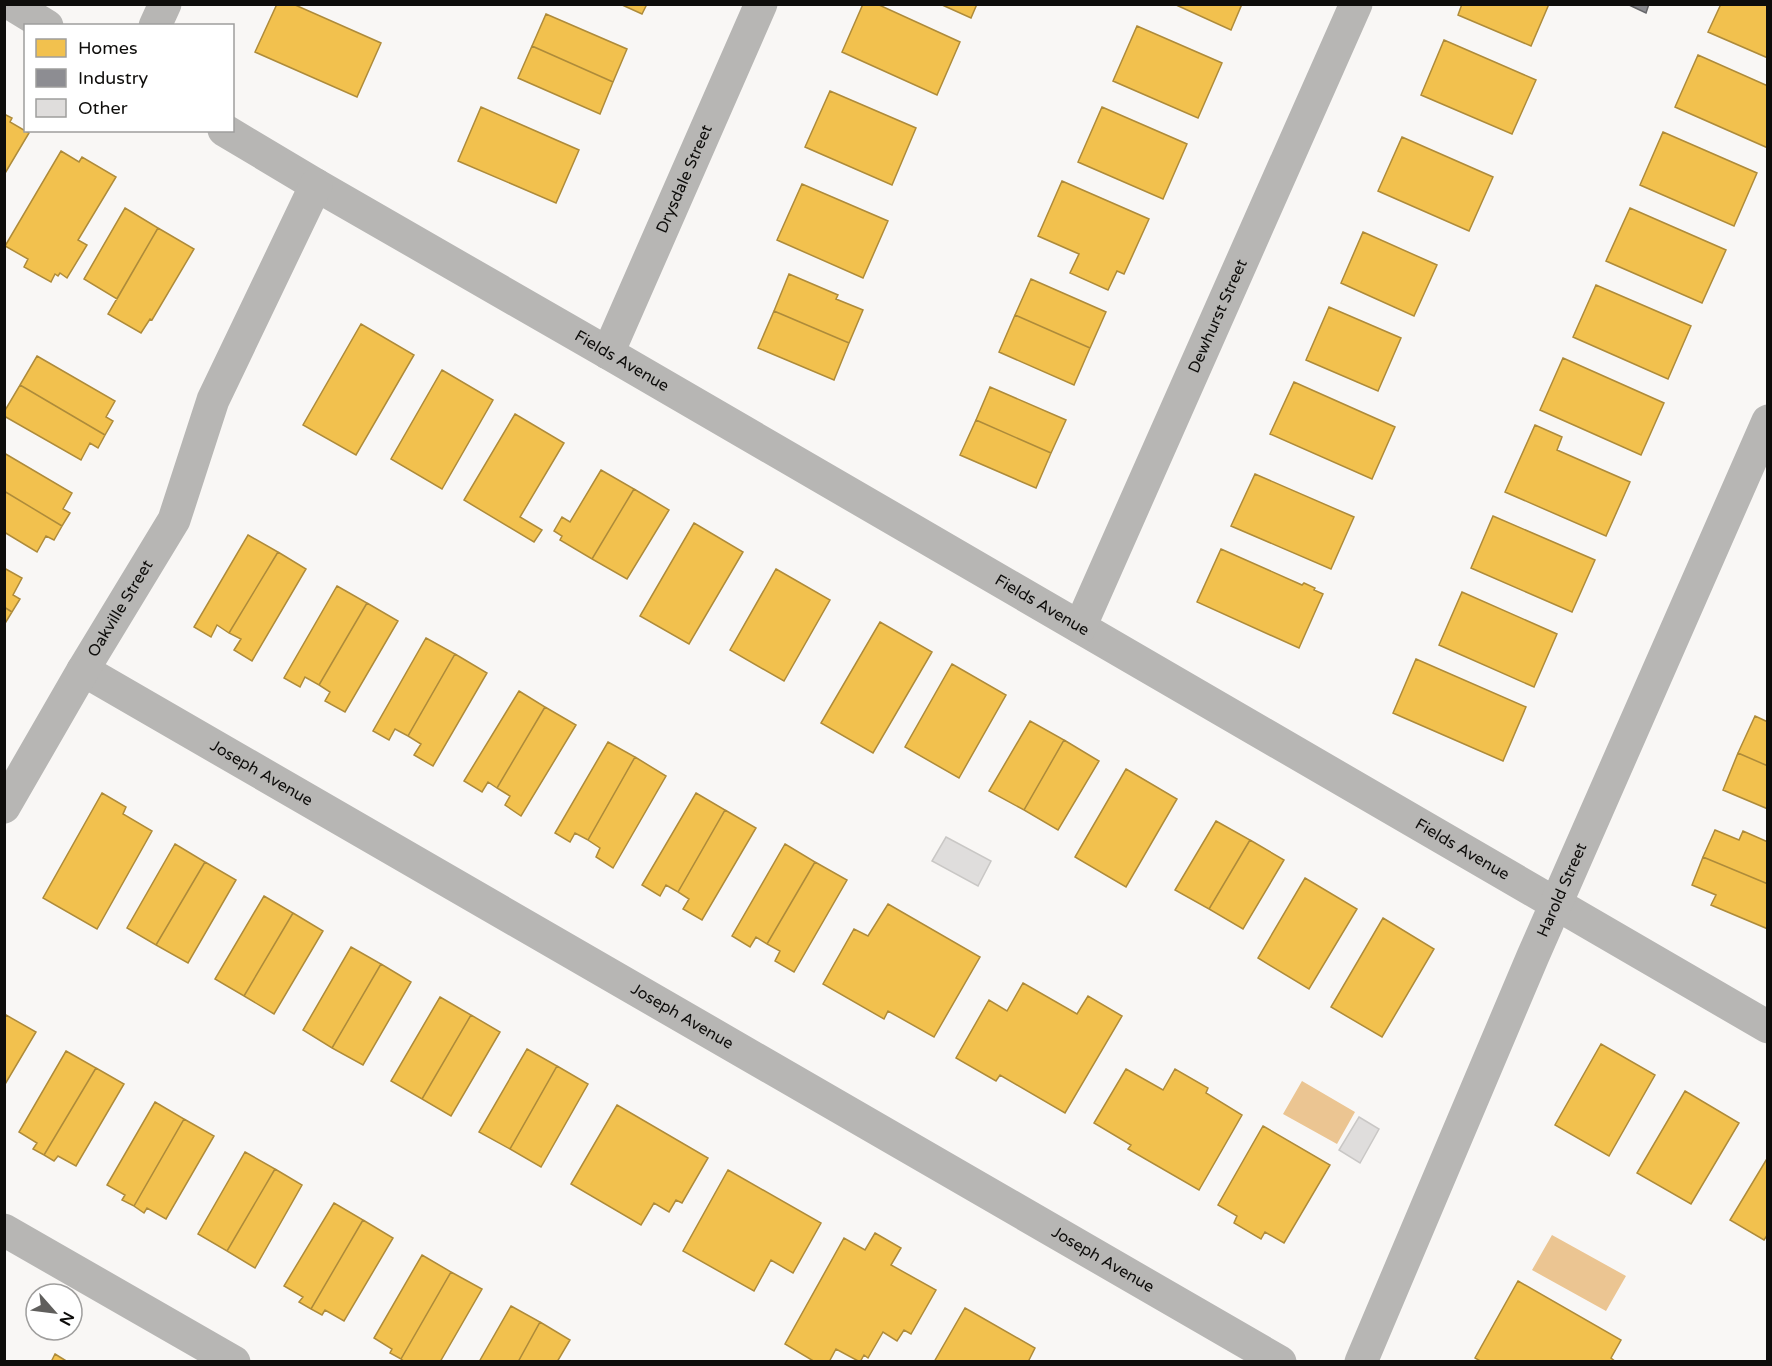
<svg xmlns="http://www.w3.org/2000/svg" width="1772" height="1366" font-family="'Varela Round',sans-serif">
<rect width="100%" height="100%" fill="#f9f7f5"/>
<path fill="#ebc592" d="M1302 1081 1355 1112 1337 1144 1283 1114Z
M1552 1235 1626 1276 1606 1311 1532 1270Z"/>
<path fill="#f2c14e" stroke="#ae8b3a" stroke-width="1.5" d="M277 4H293L381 43 357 97 255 52Z
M620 4H647L642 14Z
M863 4H877L960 42 937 95 842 52Z
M940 4H977L971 18Z
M1174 4H1242L1231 30Z
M1462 4H1549L1531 46 1458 15Z
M1721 4H1768V58L1708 32Z
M546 14 627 49 613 82 532 46Z
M1137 26 1222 63 1198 118 1113 81Z
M1444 40 1536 80 1512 134 1421 95Z
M532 46 613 82 600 114 518 78Z
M1698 55 1768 86V148L1675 107Z
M830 91 916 128 892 185 805 147Z
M481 107 579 150 556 203 458 161Z
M1102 107 1187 144 1163 199 1078 162Z
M4 114 12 118 10 122 29 133 4 175Z
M1663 132 1757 173 1734 226 1640 185Z
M1402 137 1493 177 1469 231 1378 191Z
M61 151 79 162 82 157 116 177 78 240 87 245 67 278 60 273 58 276 55 274 51 282 24 267 28 259 5 246Z
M1062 181 1149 219 1124 274 1117 271 1108 290 1070 273 1079 254 1038 236Z
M802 184 888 221 863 278 777 240Z
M125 208 158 228 117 299 84 279Z
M1630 208 1726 250 1702 303 1606 261Z
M158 228 194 249 152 320 150 319 141 333 108 314Z
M1363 232 1437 265 1414 316 1341 283Z
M789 274 838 295 836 299 863 310 849 343 774 311Z
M1031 279 1106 312 1090 348 1015 315Z
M1596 285 1691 326 1668 379 1573 337Z
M1329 307 1401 338 1378 391 1306 360Z
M774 311 849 343 834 380 758 348Z
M1015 315 1090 348 1074 385 999 352Z
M361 324 414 355 356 455 303 425Z
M37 356 115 401 106 417 113 421 105 435 20 385Z
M1563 358 1664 403 1641 455 1540 410Z
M442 370 493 400 442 489 391 459Z
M1294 382 1395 427 1372 479 1270 434Z
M20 385 105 435 98 448 90 443 81 460 4 416V412Z
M990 387 1066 420 1051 453 976 420Z
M515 414 564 443 520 517 542 530 534 542 464 500Z
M976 420 1051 453 1036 488 960 455Z
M1535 425 1562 437 1557 450 1630 482 1606 536 1505 492Z
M4 453 72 493 63 509 70 513 62 526 4 491Z
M601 470 634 489 592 559 560 540 562 536 554 531 562 517 570 522Z
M1255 474 1354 517 1331 569 1231 526Z
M634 489 669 510 627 579 592 559Z
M4 491 62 526 54 540 46 536 37 552 4 532Z
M1493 516 1595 560 1572 612 1471 568Z
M694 523 743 552 689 644 640 616Z
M248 535 278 552 229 633 217 625 211 637 194 627Z
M1221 549 1302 585 1304 583 1315 588 1314 590 1323 594 1299 648 1197 602Z
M278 552 306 569 252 661 234 650 241 639 229 633Z
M4 568 22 578 13 595 20 599 12 612 4 607Z
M776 569 830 600 784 681 730 650Z
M337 586 367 603 319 685 305 677 300 687 284 678Z
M1462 592 1557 634 1534 687 1439 645Z
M367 603 398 621 345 712 325 701 330 692 319 685Z
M4 607 12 612 4 625Z
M880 622 932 652 873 753 821 723Z
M426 638 455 654 408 736 395 729 389 740 373 731Z
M455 654 487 673 433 766 414 755 421 744 408 736Z
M1416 659 1526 707 1503 761 1393 713Z
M952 664 1006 695 959 778 905 747Z
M519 691 545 707 497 788 488 782 482 792 464 781Z
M545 707 576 725 521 816 505 805 510 796 497 788Z
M1755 716 1768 722V766L1738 753Z
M1030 721 1064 740 1024 810 989 791Z
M1064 740 1099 761 1058 830 1024 810Z
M608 742 635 757 588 840 575 833 570 842 555 833Z
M1738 753 1768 766V809L1723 790Z
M635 757 666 776 613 868 596 857 600 848 588 840Z
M1126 769 1177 799 1126 887 1075 857Z
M102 793 126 807 123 814 152 831 97 929 43 898Z
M696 793 725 810 678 892 666 885 660 896 642 885Z
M725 810 756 828 702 920 683 909 689 899 678 892Z
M1216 821 1250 840 1209 909 1175 890Z
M1715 830 1739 840 1743 831 1768 842V884L1703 857Z
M1250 840 1284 860 1243 929 1209 909Z
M175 844 205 862 156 945 127 928Z
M785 844 815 862 767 944 756 937 750 947 732 936Z
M1703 857 1768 884V929L1711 905 1716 895 1692 885Z
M205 862 236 880 188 963 156 945Z
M815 862 847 880 794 972 775 961 780 951 767 944Z
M1305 878 1357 909 1309 989 1258 958Z
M264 896 293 913 244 996 215 979Z
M888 904 980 957 934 1037 888 1011 884 1019 823 984 854 929 868 936Z
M293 913 323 931 274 1014 244 996Z
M1383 918 1434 949 1382 1037 1331 1007Z
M351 947 381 964 332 1048 303 1030Z
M381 964 411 982 363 1065 332 1048Z
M1023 983 1077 1014 1088 996 1122 1016 1065 1113 1000 1075 996 1081 956 1058 989 1000 1007 1011Z
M440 997 471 1015 422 1099 391 1081Z
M6 1015 36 1032 4 1086V1018Z
M471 1015 500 1032 451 1116 422 1099Z
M1601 1044 1655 1075 1609 1156 1555 1125Z
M527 1049 557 1066 510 1149 479 1132Z
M66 1051 96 1068 44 1155 33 1149 37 1143 19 1132Z
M557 1066 588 1084 541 1167 510 1149Z
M96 1068 124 1084 76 1166 58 1156 54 1161 44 1155Z
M1126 1069 1163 1090 1175 1069 1208 1088 1206 1093 1242 1115 1199 1190 1128 1149 1131 1145 1094 1123Z
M1685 1091 1739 1123 1691 1204 1637 1173Z
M155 1102 184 1119 134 1206 122 1200 125 1195 107 1185Z
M617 1105 708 1158 682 1203 676 1200 669 1212 654 1203 641 1225 571 1184Z
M184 1119 214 1136 166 1219 147 1208 144 1213 134 1206Z
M1263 1126 1330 1165 1284 1243 1265 1232 1261 1239 1234 1223 1237 1216 1218 1205Z
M245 1152 275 1169 227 1251 198 1234Z
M1768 1157V1234L1764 1240 1730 1220Z
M275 1169 302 1185 255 1268 227 1251Z
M728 1170 821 1223 793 1273 771 1260 754 1291 683 1251Z
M334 1203 363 1220 311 1309 299 1302 303 1297 284 1286Z
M363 1220 393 1238 344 1321 325 1310 322 1315 311 1309Z
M875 1233 901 1248 891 1265 936 1290 911 1334 904 1330 897 1341 883 1332 868 1358 864 1355 860 1362 836 1349 829 1362H815L785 1344 844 1238 865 1250Z
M422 1255 451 1272 401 1359 390 1353 392 1349 374 1338Z
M451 1272 482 1289 440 1362H405L401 1359Z
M1518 1281 1621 1340 1611 1358 1616 1362H1482L1475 1358Z
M511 1306 540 1322 518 1362H479Z
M965 1308 1035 1348 1028 1362H934Z
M540 1322 570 1340 557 1362H518Z
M55 1354 68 1362H51Z"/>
<path fill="#8d8d92" stroke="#67676a" stroke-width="1.5" d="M1627 4H1649L1646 13Z"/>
<path fill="#dfdddc" stroke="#c9c7c5" stroke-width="1.5" d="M946 837 991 861 978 886 932 861Z
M1359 1117 1379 1129 1360 1163 1339 1150Z"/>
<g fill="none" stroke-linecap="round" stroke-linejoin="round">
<g stroke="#b7b6b4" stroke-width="33">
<path d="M11 4 47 26"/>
<path d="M155 26 165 4"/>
<path id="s1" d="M224 130 316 185 608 353 1768 1027"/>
<path id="s2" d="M608 353 761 4"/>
<path id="s3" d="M1080 627 1356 4"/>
<path id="s4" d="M83 670 1280 1362"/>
<path id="s5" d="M4 807 83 670 174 520 213 400 316 185"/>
<path d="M4 1230 234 1362"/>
<path id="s6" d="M1361 1362 1533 956 1768 421"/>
</g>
</g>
<g text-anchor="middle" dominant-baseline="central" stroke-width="6" stroke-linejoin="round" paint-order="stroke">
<g font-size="16" fill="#0e0d0b" stroke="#fff">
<text stroke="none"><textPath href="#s2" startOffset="190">Drysdale Street</textPath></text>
<text stroke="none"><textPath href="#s3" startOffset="340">Dewhurst Street</textPath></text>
<text stroke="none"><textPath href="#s1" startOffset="460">Fields Avenue</textPath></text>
<text stroke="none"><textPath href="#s1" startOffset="946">Fields Avenue</textPath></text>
<text stroke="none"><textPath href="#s5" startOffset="230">Oakville Street</textPath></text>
<text stroke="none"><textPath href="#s4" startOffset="206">Joseph Avenue</textPath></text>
<text stroke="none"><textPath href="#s1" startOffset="1432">Fields Avenue</textPath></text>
<text stroke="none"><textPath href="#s6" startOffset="513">Harold Street</textPath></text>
<text stroke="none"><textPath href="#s4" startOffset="692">Joseph Avenue</textPath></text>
<text stroke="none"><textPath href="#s4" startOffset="1178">Joseph Avenue</textPath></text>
</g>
</g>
<rect width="1772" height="1366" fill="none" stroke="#0e0d0b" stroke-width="12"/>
<rect x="24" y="24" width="210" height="108" fill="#ffffff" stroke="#9f9e9d" stroke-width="1.5"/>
<rect x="36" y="39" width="30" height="18" fill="#f2c14e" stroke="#9f9e9d" stroke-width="1.5"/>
<text x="78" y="54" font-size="18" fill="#0e0d0b">Homes</text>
<rect x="36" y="69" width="30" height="18" fill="#8d8d92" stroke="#9f9e9d" stroke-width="1.5"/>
<text x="78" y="84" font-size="18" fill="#0e0d0b">Industry</text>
<rect x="36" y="99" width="30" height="18" fill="#dfdddc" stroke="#9f9e9d" stroke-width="1.5"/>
<text x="78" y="114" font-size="18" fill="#0e0d0b">Other</text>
<g transform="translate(54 1312) rotate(118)"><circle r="28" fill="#ffffff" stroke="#9f9e9d" stroke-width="1.5"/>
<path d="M0-4.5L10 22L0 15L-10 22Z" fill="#605f5d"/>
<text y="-9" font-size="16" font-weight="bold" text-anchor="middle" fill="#0e0d0b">N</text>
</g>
</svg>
